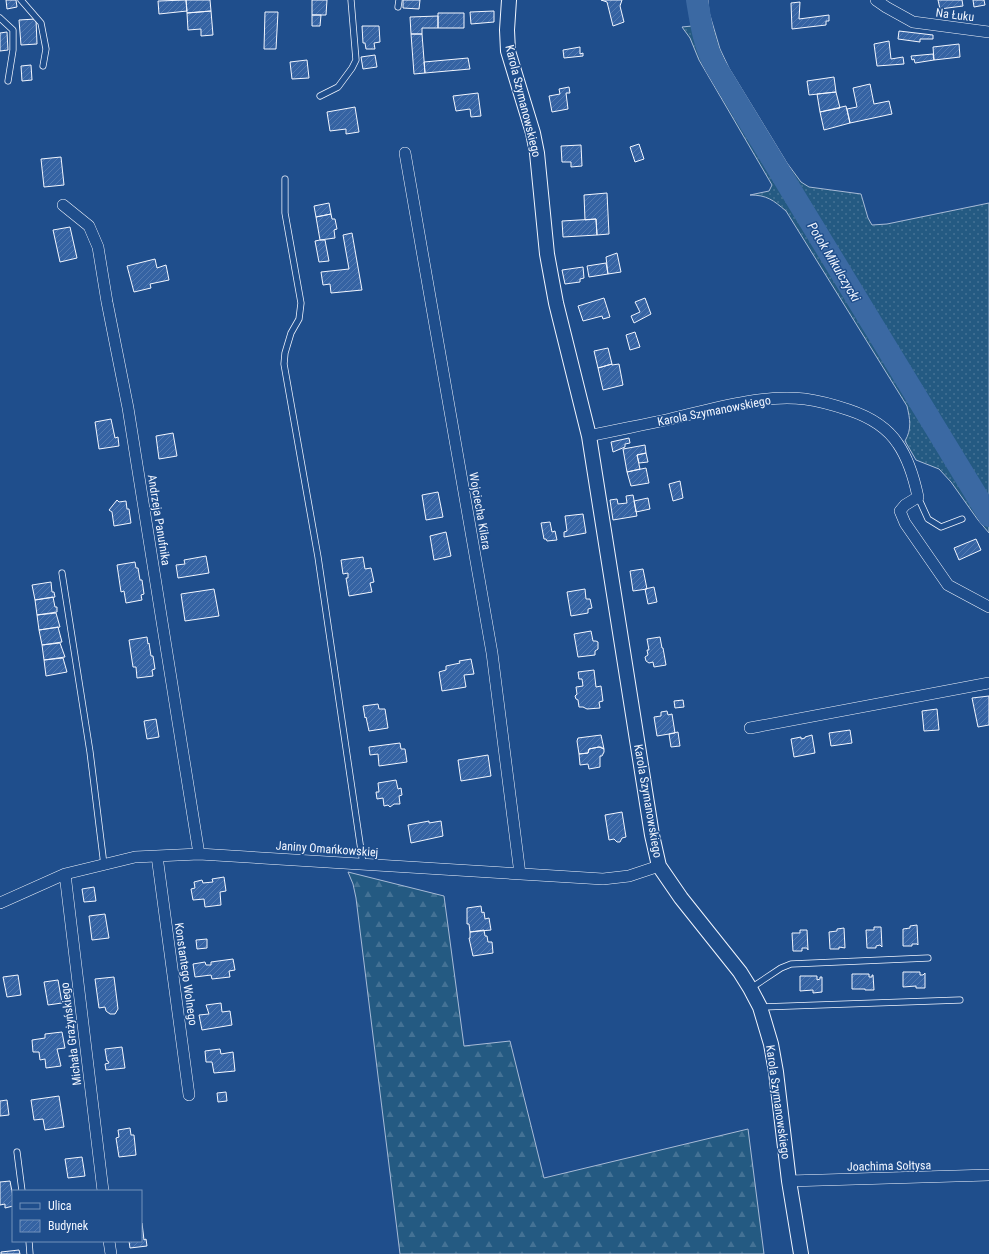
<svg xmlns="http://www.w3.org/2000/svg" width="989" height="1254" font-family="'Roboto Condensed',sans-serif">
<defs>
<pattern id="grass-dots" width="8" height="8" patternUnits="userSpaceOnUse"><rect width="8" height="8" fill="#245a82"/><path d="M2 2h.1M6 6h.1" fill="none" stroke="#447295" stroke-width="1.8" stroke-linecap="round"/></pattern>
<pattern id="forest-firs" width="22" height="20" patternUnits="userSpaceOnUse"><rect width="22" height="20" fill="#245a82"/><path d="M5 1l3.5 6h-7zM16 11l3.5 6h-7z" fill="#447295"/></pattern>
<pattern id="building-hatch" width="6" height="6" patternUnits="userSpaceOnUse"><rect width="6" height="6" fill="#3563a3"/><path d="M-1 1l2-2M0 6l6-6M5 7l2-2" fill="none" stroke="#537ab1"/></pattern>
</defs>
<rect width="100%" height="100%" fill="#1f4e8c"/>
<path fill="url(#grass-dots)" stroke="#a8bbd7" d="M688 0H708L709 12 720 49 729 68 787 163 801 182 809 187 861 194 868 218 872 225 887 224 989 203V533L978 520 951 482 939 469 916 460 905 441C912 429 910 419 907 406L786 211C773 200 767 195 750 195L769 191 772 185 699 60 690 38 682 27 692 26Z"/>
<path fill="url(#forest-firs)" stroke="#a8bbd7" d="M348 872 444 896 464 1046 510 1041 544 1178 748 1129 764 1254H400L356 898 353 884Z"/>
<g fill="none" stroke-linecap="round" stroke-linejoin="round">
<path stroke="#3b69a3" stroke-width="22" d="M697 0C701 24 704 46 716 67L989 516"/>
</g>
<path fill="url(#building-hatch)" stroke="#f2f6ff" d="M6 0H16L17 7 7 9Z
M186 0 187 11 159 14 158 1Z
M186 0H210L211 11 187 13Z
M312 0H327L326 15H312Z
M403 0H420L419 9 403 8Z
M601 0H622L620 6 624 22 613 26 607 2Z
M938 0H962L963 6 940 9Z
M973 0H984L985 5 974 7Z
M800 2 799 19 829 15V21H826V25L792 29 791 3Z
M211 11 213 35 201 36V29L188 30 187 13Z
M494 11V22L471 24 470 12Z
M265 12H278L276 49H264Z
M438 13H464V28H438Z
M312 15H321L320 26H312Z
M438 16V28H422V34H411L410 17Z
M36 19 37 44 21 45 19 20Z
M362 26H379L380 42 374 43 375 49H366L365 43H363Z
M899 31 933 35V39H920V42L898 39Z
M7 32 8 50 0 51V33Z
M411 34H422L425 73 414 74Z
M889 41 891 59 903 57 904 64 877 66 874 44Z
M959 44 960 57 934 60 933 47Z
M580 47V54L583 53V56L564 58 563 50Z
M933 54 934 60 915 63 914 59 912 60 911 56Z
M375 55 377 67 363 69 361 57Z
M468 58 470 69 425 73 424 62Z
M307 60 309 78 292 79 290 62Z
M31 65 32 80 22 81 21 66Z
M834 77 836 92 809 95 807 81Z
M870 84 874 104 889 101 892 114 850 123 847 109 857 107 853 88Z
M569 87 570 93H566L568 109 552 112 549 96 560 94 559 89Z
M836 92 840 108 820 112 817 94Z
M478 93 481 116 471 117 470 109 456 111 453 96Z
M846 106 850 123 824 130 820 112Z
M355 107 359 132 346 134V129L330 131 327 112Z
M639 144 644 159 635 162 630 147Z
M581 145 582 166 571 167V162H562L561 146Z
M61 157 64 185 44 187 41 159Z
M607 193 609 234 597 235 596 219 585 220 584 195Z
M329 203 331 214 316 217 314 206Z
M331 214 332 219H335L337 229 334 230 335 238 320 240 316 217Z
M596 219 597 235 563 237 562 221Z
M70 227 77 258 60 262 53 230Z
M352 233 362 290 331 293 330 284 323 285 321 272 349 269 343 235Z
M320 240H325L329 261 319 262 315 241Z
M617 253 621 272 608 274 606 257Z
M155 259 157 268 166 265 169 280 150 284 151 288 134 292 127 266Z
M606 263 608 274 589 277 587 266Z
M583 267 584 278 580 279V282L565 284 562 270Z
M604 298 610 317 603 319 602 316 583 321 578 306Z
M645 298 651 314 634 323 631 316 640 312 635 302Z
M635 332 640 347 630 350 626 335Z
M608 348 612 364 598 368 594 351Z
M612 364V365L619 364 623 385 603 390 598 368Z
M111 419 115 438 118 437 119 446 99 449 95 422Z
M173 433 177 456 159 459 156 436Z
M629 438 630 443 625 444V447L613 452 611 442Z
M645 445 646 453 637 455 640 469 627 472 623 449Z
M646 453 648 462 639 463 637 455Z
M646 468 649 483 631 486 627 472Z
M680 481 683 498 673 501 669 484Z
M438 492 443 517 426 520 422 495Z
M633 495 637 516 613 520 610 500 617 499 618 504 627 503 626 496Z
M648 498 650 509 636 512 634 501Z
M117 500 119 502 126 501 127 509H129L131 523 114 526 112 512 109 510Z
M583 514 586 533 564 537V532L567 531 565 516Z
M550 522 552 532 555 531 557 540 547 541 546 539H544L541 523Z
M446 532 451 556 434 560 430 536Z
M976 539 981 550 959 560 954 548Z
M206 556 209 573 178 578 176 565 185 564 184 560Z
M363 557 365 569 371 568 374 582 370 583 372 592 349 596 346 578H348V573L343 574 341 560Z
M135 562 136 568H138L140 580H142L144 594 141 595 142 600 126 603 124 591 121 592 117 565Z
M643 569 647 589 633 591 630 571Z
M51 582 52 592H54L55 597 35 600 32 585Z
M654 587 657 602 648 604 645 589Z
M214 589 219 616 185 621 181 594Z
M585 589 586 599H590L592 608 588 609V613L571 616 567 592Z
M53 597 55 607H57V612L37 615 35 600Z
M56 613 60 627 39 630 37 615Z
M58 627 62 642 42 645 39 630Z
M591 631 593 641H596L598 642V649L595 651V655L578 657 574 634Z
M147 637 148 644 149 643 151 656H153L155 669 152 670 153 676 137 678 136 667H133L129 640Z
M660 637 662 648H663L666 665 654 667 653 662 649 663 646 661 645 657 648 655 647 650H649L647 639Z
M60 643 65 657 44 660 42 645Z
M63 658 67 672 46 676 44 660Z
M471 659 474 674 464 675 466 687 442 691 439 672 446 670V666L460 663 459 661Z
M594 670 596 687 601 686 603 701 599 702 600 708 587 709 583 707H579L578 700 576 699 575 696 577 694 576 687 583 686 582 679H579L578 672Z
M989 696V725L978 727 972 698Z
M683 700 684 707 675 708 674 701Z
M378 704 379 709H385L388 728 369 731 366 717 365 718 363 706Z
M937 709 939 730 924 731 922 711Z
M667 711 668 715 672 714 675 733 657 736 654 717 661 716V712Z
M156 719 159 737 147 739 144 721Z
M850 730 852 743 831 746 829 733Z
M678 732 680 746 671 747 669 734Z
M601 735 604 749 599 747 589 749 588 753 579 754 577 741 578 738Z
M812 735 815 753 794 757 791 739 801 737V739L805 738V737Z
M400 743 401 749H405L407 762 379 766 378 754 370 755 369 747Z
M599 747H601L604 749V752L602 756H600V767L589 769 588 764 580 765 579 754 588 753 589 749Z
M488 755 491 776 461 781 458 760Z
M396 780 398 789 401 788 402 795 399 796 400 804H394L390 807 388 805 384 806 383 798 377 799 376 792H379L378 783Z
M622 812 626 837 622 838 620 842H617L614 839 609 840 605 815Z
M429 821V823L441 821 443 836 411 843 408 825Z
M224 877 226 891 220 892 221 905 205 907 204 899 193 900 191 889 195 888 194 882 202 880 203 883 213 882 212 879Z
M94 887 96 901 84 902 82 889Z
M481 906 482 913 484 912 485 919 489 918 491 930 470 932 469 924H467V908Z
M105 914 109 938 92 940 89 916Z
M917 925 918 945 917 944H912V946H903V929L910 928V926Z
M874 927H881L882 947 880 945 876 946V948H867L866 930H874Z
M844 928 845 948 839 947V949H830L829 932 837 931V929Z
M484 930 485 936H487L488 942H492L493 953 473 956 469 938H470V932Z
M800 930H807L808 950 807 948H802V951H793L792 933H800Z
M207 939V948L197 949 196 940Z
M233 959 235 970 229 971 230 977 212 979 211 975 195 977 193 964 205 962 206 965H211V962Z
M903 972H920V975H923L925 973V988H916V986L903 987Z
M852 974H869V977H872V975H873L874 990H865V989H852Z
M18 975 21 995 7 997 3 977Z
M800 976H817V980L820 979V977H822V992L813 993V990L800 991Z
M114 977 118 1009 115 1014H110L106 1011 105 1007 99 1008 95 979Z
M58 980 62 1003 48 1005 44 982Z
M221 1003 222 1012 230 1011 232 1025 202 1030 199 1015 209 1014 206 1005Z
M62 1032 65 1048 57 1049 61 1066 46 1068 45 1059 40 1060 39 1052H33L32 1040 45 1038V1034Z
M122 1047 125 1068 106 1070 105 1064 109 1063 108 1061H107L105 1049Z
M220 1049 221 1054 233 1052 235 1071 214 1073 212 1062H206L205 1051Z
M226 1092 227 1101 218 1102 217 1093Z
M59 1096 64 1127 45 1130 43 1119 34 1120 31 1100Z
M7 1100 9 1115 0 1116V1101Z
M130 1128 131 1135H134L136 1155 119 1157 116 1138 119 1137 118 1130Z
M82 1157 85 1176 68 1178 65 1159Z
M10 1181 13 1197V1206L5 1208V1204L0 1205V1182Z
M141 1223H142L144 1240 146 1239 147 1246 130 1248 129 1241H141Z
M19 1250 20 1254H1V1252Z"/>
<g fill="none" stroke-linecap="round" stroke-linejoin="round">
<g stroke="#f2f6ff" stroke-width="7">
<path id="service" d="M21 0 41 23 46 49 43 66
M398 7 399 0
M0 18 13 30V50L8 81
M320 96 338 87 352 68 356 60 351 0
M285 179V213L301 303 299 319 291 333 285 353 284 364 318 557 363 864
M918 497 928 519 941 527 962 519
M62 573 90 752 104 865
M751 988 781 968 791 964 928 958
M760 1007 960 1000
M17 1152 22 1191
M29 1241 30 1254"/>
</g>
<g stroke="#f2f6ff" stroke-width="12">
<path id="minor" d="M876 0 886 7 913 22 989 32
M405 153 492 653 520 874
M63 205 89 226 98 247 107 302 128 408 199 854
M589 436C616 430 643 425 670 419 712 409 761 394 805 399 820 401 834 405 849 410 867 416 887 427 898 444 909 460 914 478 918 497L905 505 900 511 905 523 948 585 989 607
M750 728 989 683
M157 856 189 1095
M65 874 103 1191
M0 903 65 874 135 857 199 854 603 879 629 876 659 866
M789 1181 989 1175
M109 1241 111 1254"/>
</g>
<g stroke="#f2f6ff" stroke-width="16">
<path id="tertiary" d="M509 0 507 30 508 51 533 133 537 153 547 254 556 303 589 436 652 835 659 866 681 898 740 972 750 988 760 1007 771 1044 776 1072 789 1181 801 1254"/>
</g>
<use href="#service" stroke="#1f4e8c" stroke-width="5.5"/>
<use href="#minor" stroke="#1f4e8c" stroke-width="11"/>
<use href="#tertiary" stroke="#1f4e8c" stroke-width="14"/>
</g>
<g text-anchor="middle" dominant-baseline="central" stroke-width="3" stroke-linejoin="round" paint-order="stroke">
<g font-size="12" fill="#f2f6ff" stroke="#1f4e8c">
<text transform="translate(955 15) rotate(7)">Na Łuku</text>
<text transform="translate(523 101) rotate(76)">Karola Szymanowskiego</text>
<text transform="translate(714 411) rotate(-11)">Karola Szymanowskiego</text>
<text transform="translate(480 511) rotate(80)">Wojciecha Kilara</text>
<text transform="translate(159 520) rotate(81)">Andrzeja Panufnika</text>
<text transform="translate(648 801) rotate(80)">Karola Szymanowskiego</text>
<text transform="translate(327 849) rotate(4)">Janiny Omańkowskiej</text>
<text transform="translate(186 974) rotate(82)">Konstantego Wolnego</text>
<text transform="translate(71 1034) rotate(-97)">Michała Grażyńskiego</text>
<text transform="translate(778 1102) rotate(82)">Karola Szymanowskiego</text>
<text transform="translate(889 1166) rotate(-1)">Joachima Sołtysa</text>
</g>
<g font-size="13" font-style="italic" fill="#f2f6ff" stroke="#1f4e8c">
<text transform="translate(834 262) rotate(59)">Potok Mikulczycki</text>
</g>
</g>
<rect x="12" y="1190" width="130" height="52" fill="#1f4e8c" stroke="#7391ba"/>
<rect x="20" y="1203" width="20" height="6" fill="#1f4e8c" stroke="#7391ba"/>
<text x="48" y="1210" font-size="12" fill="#f2f6ff">Ulica</text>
<rect x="20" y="1220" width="20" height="12" fill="url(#building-hatch)" stroke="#7391ba"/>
<text x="48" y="1230" font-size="12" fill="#f2f6ff">Budynek</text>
</svg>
